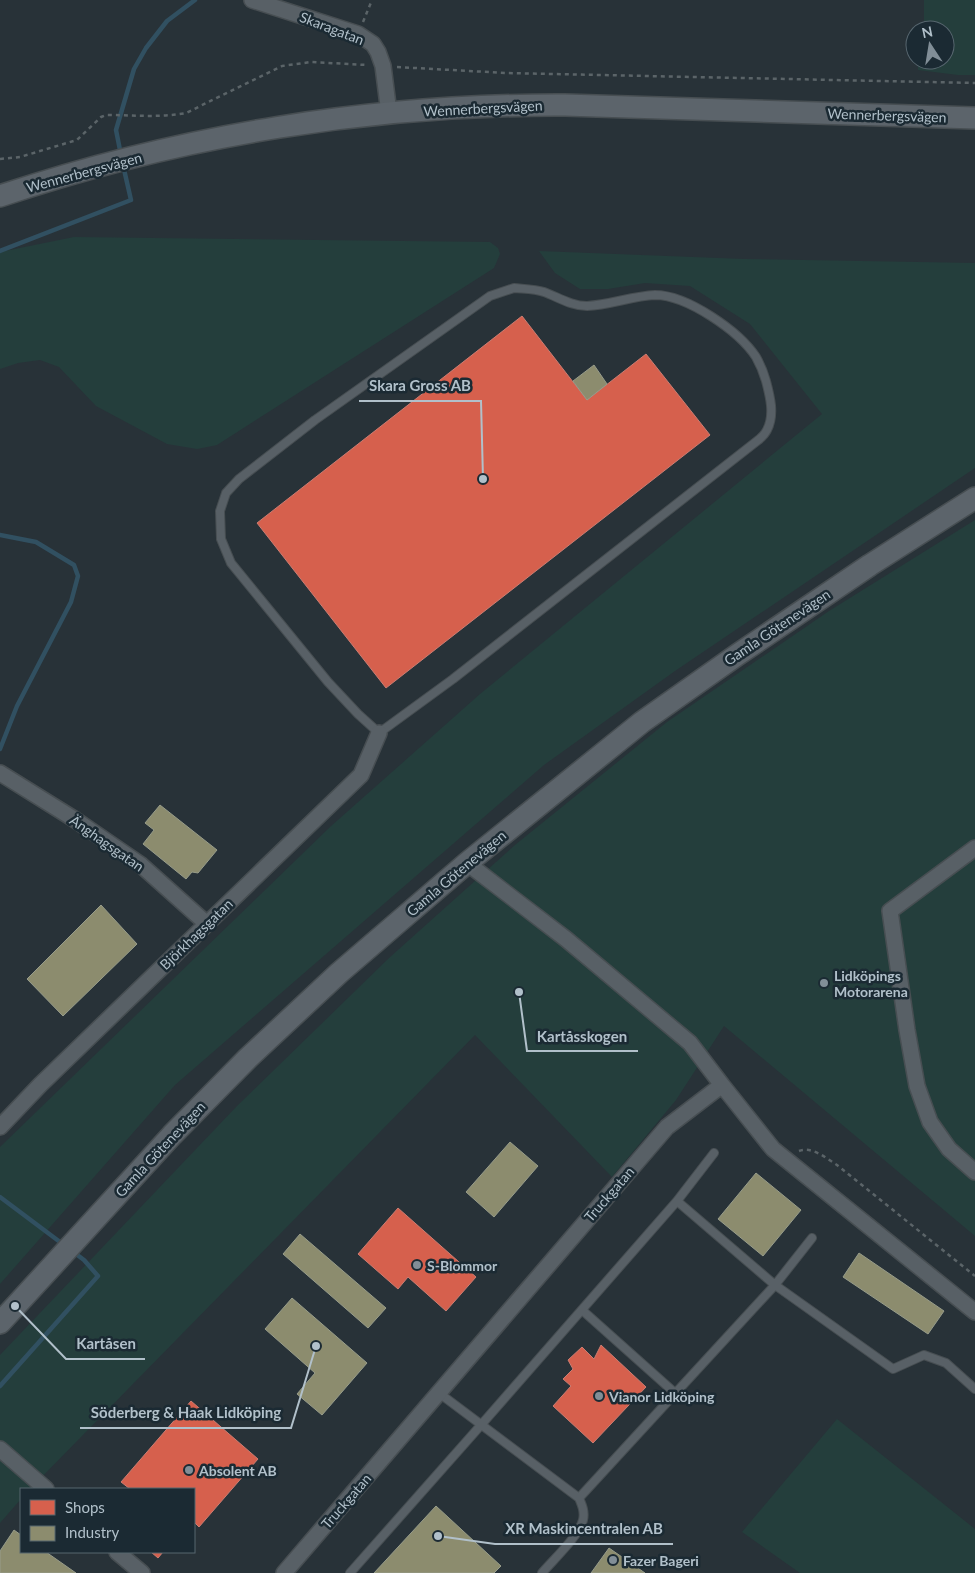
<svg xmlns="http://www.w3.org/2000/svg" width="975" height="1573" font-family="Lato,sans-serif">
<rect width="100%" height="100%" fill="#283238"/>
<path fill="#243e3c" d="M924 0H975V75H958L918 70V60H945V30H924Z
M74 237 490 242 498 248 500 254 494 268 217 445 197 449 167 444 96 406 59 367 40 360 18 363 0 369V252Z
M539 251 744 259 975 263V468L675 671 544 765 175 1085 0 1284V1147L330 827 480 694 822 414 750 324 690 286 645 283 608 289H580L555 273Z
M975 520V1236L724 1026 676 1100 612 1177 475 1035 30 1489H21V1499L0 1523V1355L237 1106 389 958 515 845 667 722 829 611Z
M837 1419 975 1529V1573H800L742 1532Z"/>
<path fill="#d6604d" stroke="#cb7d72" d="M522 316 587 400 646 354 710 435 386 688 257 523Z
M398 1208 476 1277 446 1311 408 1277 398 1289 358 1254Z
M601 1345 646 1387 593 1443 553 1406 571 1386 563 1379 573 1369 568 1360 582 1347 594 1359Z
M191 1401 258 1459 199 1527 194 1522V1489H130L121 1482Z
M151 1552H163L158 1558Z"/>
<path fill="#8c8c6e" stroke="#979c8a" d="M594 365 607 384 587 400 573 381Z
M160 805 217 850 198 873 192 872 186 879 143 844 154 830 145 823Z
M101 905 137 944 63 1016 27 979Z
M510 1142 538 1166 494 1217 466 1192Z
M756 1173 801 1210 763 1256 718 1219Z
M300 1234 386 1308 368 1328 283 1254Z
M859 1253 944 1311 928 1334 843 1277Z
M292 1298 367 1363 322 1415 297 1394 315 1373 265 1329Z
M436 1506 501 1566 494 1573H374Z
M14 1530 21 1535V1552H46L76 1573H0V1551Z
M609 1548 645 1573H591Z"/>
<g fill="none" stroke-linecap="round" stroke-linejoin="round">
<path stroke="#315061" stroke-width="4.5" d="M121 155 116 130 134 69 146 48 167 21 195 0
M0 251 131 200 123 165
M0 535 36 542 74 565 78 576 71 602 17 706 0 749
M0 1197 64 1245
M0 1386 98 1276 84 1260 72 1251"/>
<g stroke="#474e52" stroke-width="10">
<path id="lane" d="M514 288C524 289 535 289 544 292 558 297 571 306 587 306 610 305 632 296 655 295 687 295 739 331 756 357 760 364 764 374 766 381 770 396 775 415 767 430 765 434 761 438 757 441L453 679 379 733 358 714 328 682 231 563 221 539 220 511 226 493 239 479 315 420 490 296Z
M677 1201 714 1153
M582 1310 675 1393
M439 1393 579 1498C582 1505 585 1512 583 1520 579 1536 553 1560 542 1573
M579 1498 775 1285 893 1369 924 1355 946 1363 975 1389
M350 1573 481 1425 677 1201 775 1285 812 1238"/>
</g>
<g stroke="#474e52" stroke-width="18">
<path id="street" d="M252 0 358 34 373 44 378 52 383 66 389 113
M0 773 74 819 141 865 207 924
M975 848 890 911 907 1030 917 1086 930 1122 949 1149 975 1172
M467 863 566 939 690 1043 722 1085
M0 1127 40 1085 361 775 379 733
M0 1449 46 1489
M117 1552 142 1573
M284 1573 667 1127 722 1085 773 1149 975 1312"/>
</g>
<g stroke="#474e52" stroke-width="24">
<path id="secondary" d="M0 196C181 135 374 104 565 105L975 118
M0 1323 172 1135 248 1058 339 973 467 863 642 722 737 655 870 565 975 498"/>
</g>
<path stroke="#5b6468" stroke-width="2.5" stroke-dasharray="4 4" stroke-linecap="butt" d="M363 22 372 0
M397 67 506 73 975 83
M0 159 20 157 77 140 101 117 106 115C133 115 159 118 186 113L282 66 311 62 367 65
M799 1151C812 1146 826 1158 837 1165L975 1276"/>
<use href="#lane" stroke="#586066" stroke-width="8"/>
<use href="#street" stroke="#586066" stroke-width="15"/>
<use href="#secondary" stroke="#5c646b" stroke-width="21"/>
</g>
<g fill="#818e97" stroke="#1b2a33" stroke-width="2">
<circle cx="824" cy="983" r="5"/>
<circle cx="417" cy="1265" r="5"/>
<circle cx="599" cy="1396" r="5"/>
<circle cx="189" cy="1470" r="5"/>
<circle cx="613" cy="1560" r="5"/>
</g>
<g text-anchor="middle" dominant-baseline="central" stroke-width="5" stroke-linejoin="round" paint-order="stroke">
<g font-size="14" fill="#b1c0ca" stroke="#1b2a33">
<text transform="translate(332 28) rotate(21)">Skaragatan</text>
<text transform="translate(483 108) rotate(-3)">Wennerbergsvägen</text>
<text transform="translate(887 115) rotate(2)">Wennerbergsvägen</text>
<text transform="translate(84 172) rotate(-15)">Wennerbergsvägen</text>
<text transform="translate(777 627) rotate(-34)">Gamla Götenevägen</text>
<text transform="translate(107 843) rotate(35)">Änghagsgatan</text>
<text transform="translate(456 873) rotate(-40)">Gamla Götenevägen</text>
<text transform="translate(196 934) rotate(-44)">Björkhagsgatan</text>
<text transform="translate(160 1149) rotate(-47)">Gamla Götenevägen</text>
<text transform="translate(609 1194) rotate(-49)">Truckgatan</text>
<text transform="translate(346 1501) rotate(-49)">Truckgatan</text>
</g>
<g font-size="14" font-weight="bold" fill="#b1c0ca" stroke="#1b2a33" text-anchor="start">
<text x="834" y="975">Lidköpings<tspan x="834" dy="16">Motorarena</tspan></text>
<text x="427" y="1265">S-Blommor</text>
<text x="609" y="1396">Vianor Lidköping</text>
<text x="199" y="1470">Absolent AB</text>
<text x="623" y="1560">Fazer Bageri</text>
</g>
</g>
<path fill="none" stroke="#b1c0ca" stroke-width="2" d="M483 479L481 401H359M519 992L527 1051H638M15 1306L66 1359H145M316 1346L291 1428H80M438 1536L495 1544H673"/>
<g fill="#b1c0ca" stroke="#1b2a33" stroke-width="2">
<circle cx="483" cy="479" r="5"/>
<circle cx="519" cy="992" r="5"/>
<circle cx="15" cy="1306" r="5"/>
<circle cx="316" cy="1346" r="5"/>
<circle cx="438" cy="1536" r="5"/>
</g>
<g font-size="15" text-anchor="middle" font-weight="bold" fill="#b1c0ca" stroke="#1b2a33" stroke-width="5" stroke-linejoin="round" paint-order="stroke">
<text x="420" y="391">Skara Gross AB</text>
<text x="582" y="1042">Kartåsskogen</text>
<text x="106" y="1349">Kartåsen</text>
<text x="186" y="1418">Söderberg &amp; Haak Lidköping</text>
<text x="584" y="1534">XR Maskincentralen AB</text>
</g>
<rect x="20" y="1488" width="175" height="65" fill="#1b2a33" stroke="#57666f"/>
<rect x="30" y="1500" width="25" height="15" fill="#d6604d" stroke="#57666f"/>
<text x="65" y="1513" font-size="15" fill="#b1c0ca">Shops</text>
<rect x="30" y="1526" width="25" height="15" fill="#8c8c6e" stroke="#57666f"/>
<text x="65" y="1538" font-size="15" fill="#b1c0ca">Industry</text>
<g transform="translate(930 45) rotate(348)"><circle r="24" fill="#1b2a33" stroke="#57666f"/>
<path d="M0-4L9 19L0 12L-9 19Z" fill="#818e97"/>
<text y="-8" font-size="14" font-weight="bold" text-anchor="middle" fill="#b1c0ca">N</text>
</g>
</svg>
